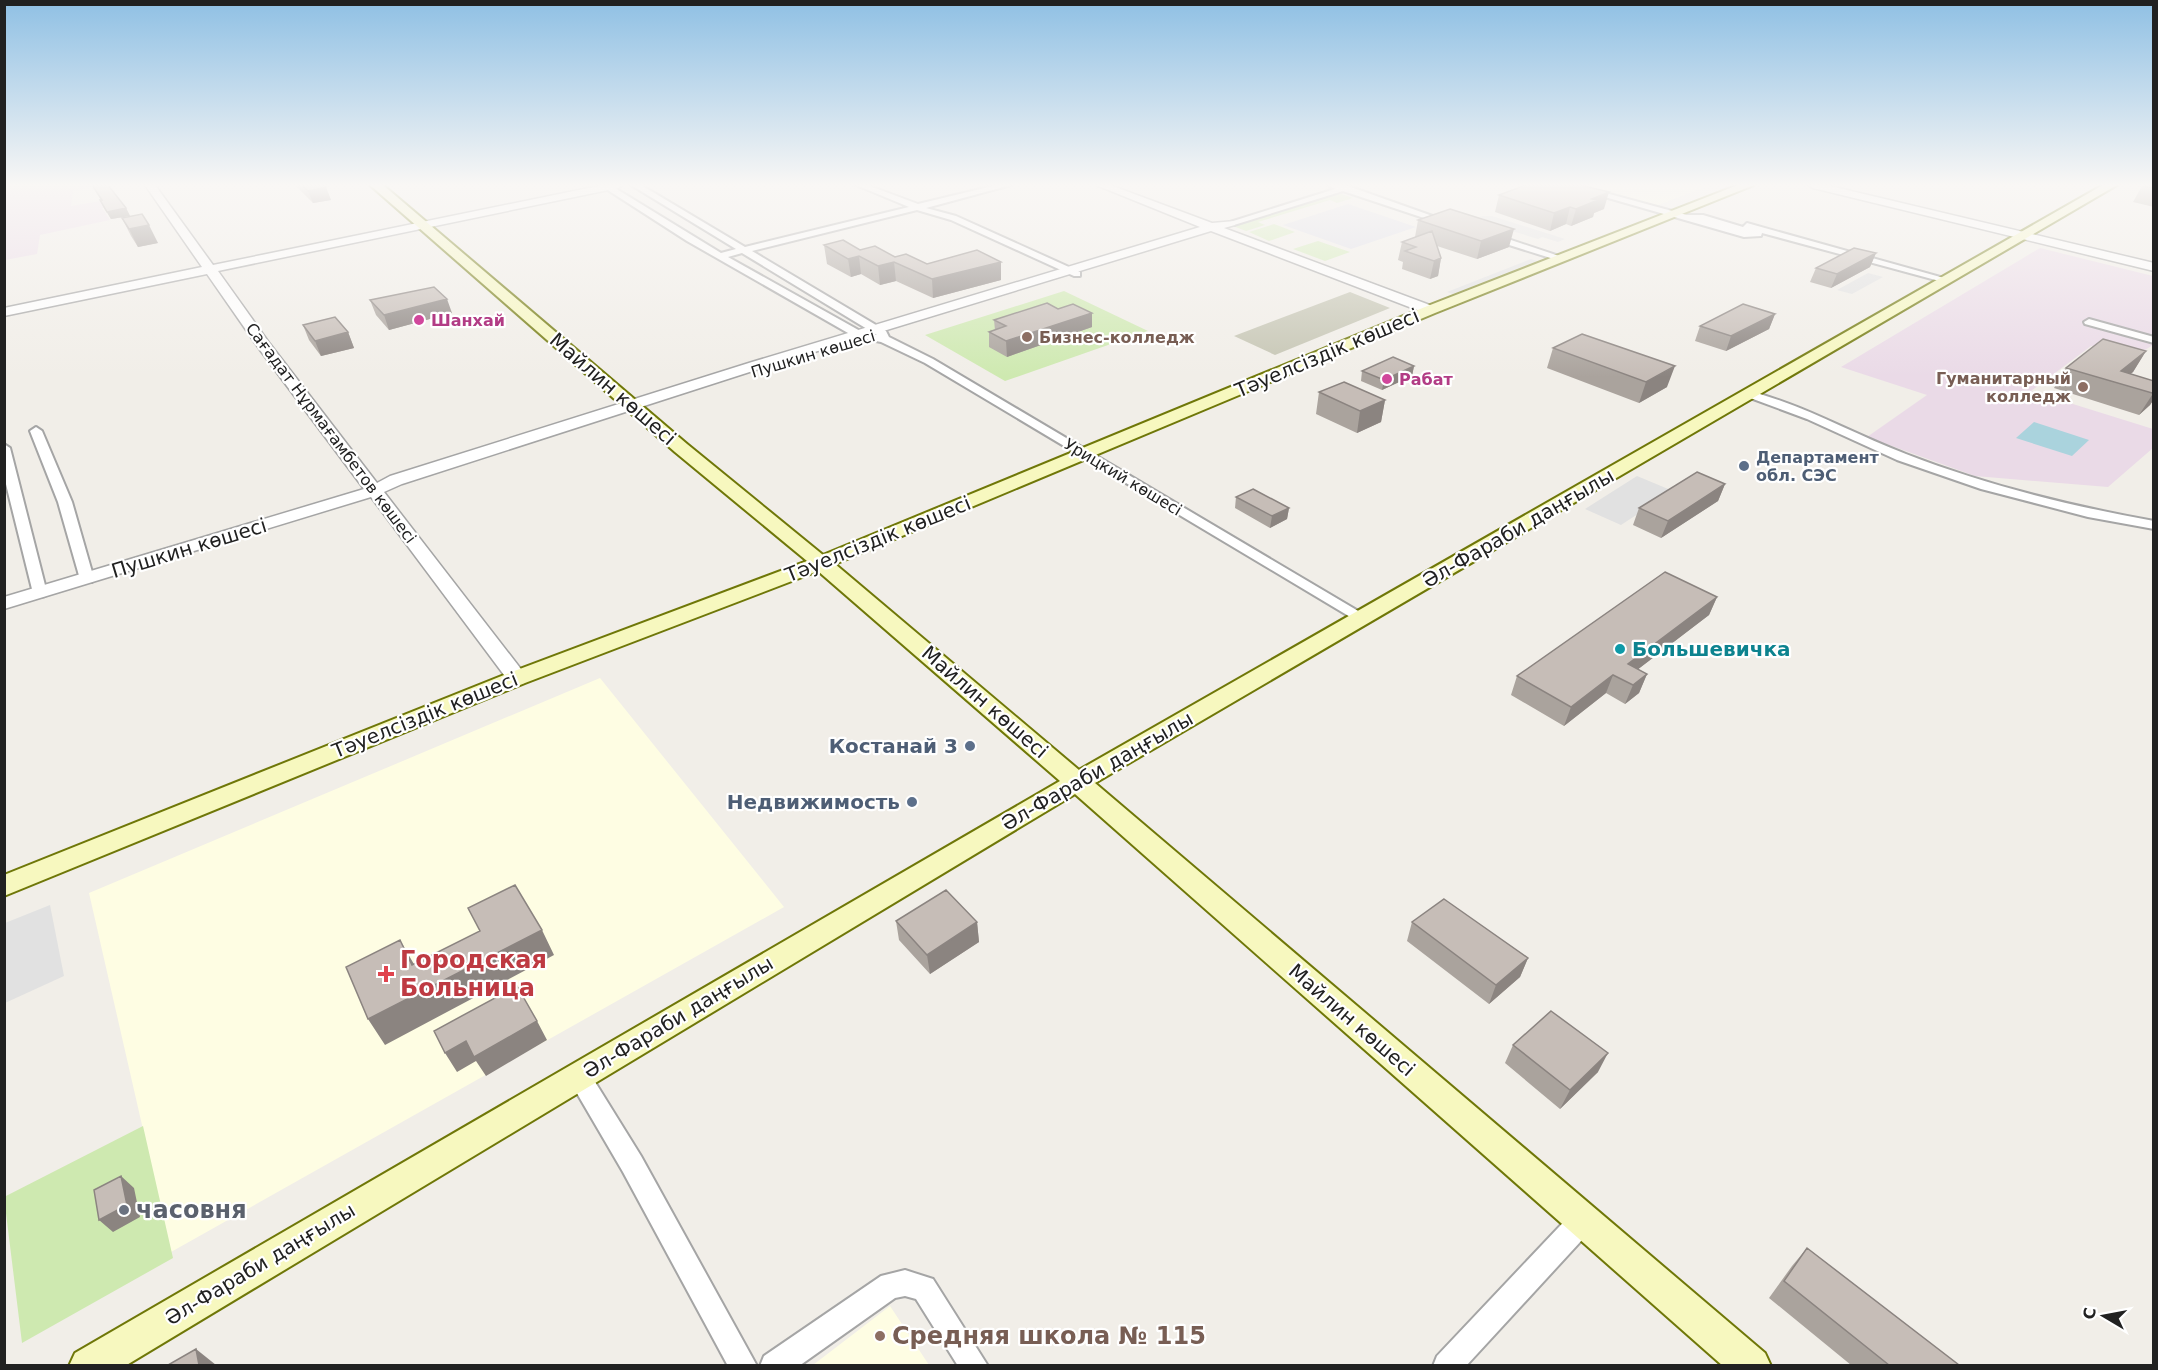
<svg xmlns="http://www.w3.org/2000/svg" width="2158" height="1370" font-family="'DejaVu Sans',sans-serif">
<rect width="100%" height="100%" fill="#f1eee8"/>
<path fill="#eadae7" d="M5 185H103L73 191 71 206 118 198 122 204 102 208 110 220 40 235 37 254 5 260Z
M2040 248 2153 276V345L2145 350 2091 346 2031 391 2153 429V448L2108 487 1975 476 1867 437 1927 395 1841 367Z"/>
<path fill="#fefde3" d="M1581 185H1710L1656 206Z
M600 678 784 907 171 1252 89 893Z
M890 1306 929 1365H813Z"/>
<path fill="#c5c5b3" d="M1350 292 1390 308 1275 355 1234 336Z"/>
<path fill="#cee9b0" d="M1339 193 1353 198 1337 203 1330 200 1258 222 1265 225 1246 231 1233 226Z
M1274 224 1295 232 1269 241 1249 232Z
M1318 241 1350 252 1325 261 1293 249Z
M1064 291 1148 331 1005 381 925 335Z
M143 1126 173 1258 22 1343 4 1197Z"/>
<path fill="#e1e1e1" d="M1483 216H1492L1565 239 1558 242 1542 237 1538 239 1496 226 1499 224 1479 217Z
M1531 259 1537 261 1453 294 1447 292Z
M1868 273 1883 277 1852 294 1837 290Z
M1637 476 1673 491 1621 525 1585 509Z
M50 905 64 976 5 1003V923Z"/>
<path fill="#dcdce7" d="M1348 204 1416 227 1351 249 1283 225Z"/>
<path fill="#aad3dd" d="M2034 422 2089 440 2072 456 2016 438Z"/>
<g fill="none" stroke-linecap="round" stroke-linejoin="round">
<g stroke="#a5a5a5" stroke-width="4">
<path id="minor" d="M600 185H610L721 253 736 249 631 185H641L745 247 909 207 856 185H867L918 204 997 185H1011L926 208 956 216 1080 272V276H1074L951 220 917 210 752 251 886 331 889 337 933 359 1370 618 1362 623 1357 621 925 363 881 342 855 337 687 241ZM742 253 877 335 862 332 728 257Z
M1328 185 1348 186 1455 224 1448 226 1343 191 1234 225 1227 223 1335 189Z
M1563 185H1576L1687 215H1703L1743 227 1747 223 1951 280 1943 282 1762 233 1761 236 1744 237Z
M1487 234H1493L1568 259 1560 261 1487 238Z
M2089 319 2154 337V343L2085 324 2084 322Z
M1749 391C1804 405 1853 434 1906 454 1986 485 2070 506 2154 521V529L2088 517 1981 489 1897 460 1807 419 1745 396 1743 394Z
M36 427 42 431 72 502 94 579 92 582H82L80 579 58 502 30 431Z
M4 444 10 448 47 593 45 596 40 597 33 593 4 476Z
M579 1066 587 1069 641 1156 757 1366H728L623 1172 571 1083 567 1076 571 1069Z
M1584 1206 1593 1210 1597 1219 1593 1228 1466 1366H1433L1437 1356 1575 1210Z
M905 1270 933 1279 988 1366H958L916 1299 905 1296 895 1298 799 1366H760L764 1356 881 1276Z"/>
</g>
<g stroke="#a5a5a5" stroke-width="3">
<path id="tertiary" d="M145 185H155L213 265 603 185H623L618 188 218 271 270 344 377 483 390 476 752 362 1200 227 1096 185H1110L1212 223 1235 221V225L1224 228 1435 307 1437 310 1430 314 1425 313 1211 231 762 368 402 484 384 492 524 673 527 678 524 683 517 685 510 683 371 497 4 609V597L364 489 260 350 207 274 4 316V308L202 267Z
M1808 185H1826L2154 263V271L1813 188Z"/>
</g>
<g stroke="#6f7708" stroke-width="4">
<path id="secondary" d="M370 185H383L687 444 823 555 1425 307 1738 185H1754L1435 313 835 564 1079 770 2103 185H2117L1095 783 1765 1353 1771 1366H1723L1075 794 125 1366H69L75 1353 1060 781 818 571 525 683 4 896V875L509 673 807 561 675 452Z"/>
</g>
<use href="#minor" fill="#fff" fill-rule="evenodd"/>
<use href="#tertiary" fill="#fff" fill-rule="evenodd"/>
<use href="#secondary" fill="#f7f8bf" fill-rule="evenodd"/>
</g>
<path fill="#aaa39d" d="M92 185 126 208 130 216 111 219 104 208 100 200H101Z
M295 185H324L331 200 313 203Z
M2154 185V207L2133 202 2142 186Z
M1499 195 1604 209 1594 213 1593 217 1571 226 1566 224 1550 231 1495 212Z
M122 218 158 243 138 247 131 236Z
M1418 220 1509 247 1477 259 1437 246 1441 258 1438 276 1430 279 1402 269 1403 262 1398 260 1402 242 1415 237Z
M824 245 860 250 895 257 927 264 1001 262V280L933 298 896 281 880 285 861 274 851 277 827 264Z
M1876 253 1870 267 1831 288 1810 282 1816 268Z
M370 300 452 313 389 330 376 315Z
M1058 309 1092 313V327L1007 357 989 347V332L995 330 994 320Z
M1775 314 1769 329 1726 351 1695 341 1700 326Z
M303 325 348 332 354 348 321 356 309 340Z
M1553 348 1667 387 1639 403 1547 368Z
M2146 351 2133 372 2130 374 2154 381V399L2150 405 2139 415 2054 388 2066 368Z
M1414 366 1412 376 1382 390 1361 381 1362 371Z
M1319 392 1385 400 1381 422 1357 433 1316 414Z
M1725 484 1718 501 1661 538 1633 525 1639 508Z
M1236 497 1289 508 1287 519 1270 528 1235 508Z
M1717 597 1709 615 1638 669 1647 674 1639 693 1625 704 1606 693 1564 726 1511 695 1517 676Z
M896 921 977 922 979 942 930 974 899 940Z
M1412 922 1528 958 1520 977 1489 1004 1407 941Z
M1513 1045 1598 1072 1560 1109 1505 1063Z
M1807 1248 1959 1365H1851L1769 1298 1792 1266Z"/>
<path fill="#8b8480" d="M326 187 331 200 313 203 308 191Z
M1609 192 1604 209 1594 213 1593 217 1571 226 1576 209 1592 199Z
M1570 207 1566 224 1550 231 1554 213Z
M126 208 130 216 111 219 107 212Z
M149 225 158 243 138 247 129 229Z
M1514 229 1509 247 1477 259 1481 241Z
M1876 253 1870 267 1831 288 1837 274Z
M859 256 861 274 851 277 848 259Z
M1441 258 1438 276 1430 279 1434 261Z
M894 262 896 281 880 285 878 266Z
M1001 262V280L933 298 932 279Z
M447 299 452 313 389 330 384 315Z
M1092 313V327L1007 357 1006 341Z
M1775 314 1769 329 1726 351 1731 336Z
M348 332 354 348 321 356 315 341Z
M2146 351 2133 372 2119 383 2121 371Z
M1414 366 1412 376 1382 390 1384 380Z
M1675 366 1667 387 1639 403 1646 382Z
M2154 392V399L2150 405 2139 415Z
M1385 400 1381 422 1357 433 1360 411Z
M1725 484 1718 501 1661 538 1668 521Z
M1289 508 1287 519 1270 528 1272 516Z
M1717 597 1709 615 1624 680 1628 664Z
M1647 674 1639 693 1625 704 1633 685Z
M1613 675 1606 693 1564 726 1571 707Z
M977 922 979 942 930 974 927 955Z
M542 930 554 955 385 1045 368 1019 412 965 400 940 415 966Z
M1528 958 1520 977 1489 1004 1496 985Z
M537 1021 547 1040 486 1076 476 1061 457 1072 445 1053 466 1041Z
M1608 1053 1598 1072 1560 1109 1570 1090Z
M121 1176 134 1188 140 1217 113 1232 99 1220Z
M196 1349 216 1365H199Z"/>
<path fill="#c6bdb7" stroke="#8b8480" stroke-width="1.5" d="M92 185H108L126 208 107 212 100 200H102Z
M302 185H324L326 187 308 191Z
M1526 185H1580L1609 192 1592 199 1598 200 1576 209 1570 207 1554 213 1499 195Z
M2143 185H2154V188L2142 186Z
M1450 209 1514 229 1481 241 1418 220Z
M142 214 149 225 129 229 122 218Z
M1432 231 1441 258 1434 261 1405 251 1416 247 1402 242Z
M843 240 860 250 875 246 895 257 906 254 927 264 977 250 1001 262 932 279 894 262 878 266 859 256 848 259 824 245Z
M1854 248 1876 253 1837 274 1816 268Z
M434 287 447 299 384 315 370 300Z
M1047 303 1058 309 1073 304 1092 313 1006 341 989 332 1006 326 994 320Z
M1743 304 1775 314 1731 336 1700 326Z
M335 317 348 332 315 341 303 325Z
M1582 334 1675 366 1646 382 1553 348Z
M2103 339 2146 351 2121 371 2154 381V392L2152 393 2066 368Z
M1393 357 1414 366 1384 380 1362 371Z
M1344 382 1385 400 1360 411 1319 392Z
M1697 472 1725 484 1668 521 1639 508Z
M1253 489 1289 508 1272 516 1236 497Z
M1665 572 1717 597 1628 664 1647 674 1633 685 1613 675 1571 707 1517 676Z
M515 885 542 930 368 1019 346 967 400 940 412 965 480 931 468 908Z
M946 890 977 922 927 955 896 921Z
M1444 899 1528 958 1496 985 1412 922Z
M517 986 537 1021 474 1057 466 1041 445 1053 434 1031Z
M1551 1011 1608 1053 1570 1090 1513 1045Z
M121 1176 127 1205 99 1220 94 1190Z
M1807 1248 1959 1365H1889L1784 1281Z
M196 1349 199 1365H168Z"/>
<linearGradient id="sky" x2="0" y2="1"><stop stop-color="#8fc0e4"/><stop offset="0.49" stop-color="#f9f7f5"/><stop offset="1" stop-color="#f9f7f5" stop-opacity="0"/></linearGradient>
<rect width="2158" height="377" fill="url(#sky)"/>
<g fill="#d1479c" stroke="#fff" stroke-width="2">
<circle cx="419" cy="320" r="6"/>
<circle cx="1387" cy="379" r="6"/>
</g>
<g fill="#8d6e63" stroke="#fff" stroke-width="2">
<circle cx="1027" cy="337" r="6"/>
<circle cx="2083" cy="387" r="6"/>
<circle cx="880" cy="1336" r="6"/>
</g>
<g fill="#5c6f8a" stroke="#fff" stroke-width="2">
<circle cx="1744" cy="466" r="6"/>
<circle cx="970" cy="746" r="6"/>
<circle cx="912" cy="802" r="6"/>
</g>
<circle fill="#0f9aa8" stroke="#fff" stroke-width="2" cx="1620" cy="649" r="6"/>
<path fill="#e0444e" stroke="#fff" stroke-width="2" d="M383 965h6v6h6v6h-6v6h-6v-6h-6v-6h6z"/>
<circle fill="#6b7280" stroke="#fff" stroke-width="2" cx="124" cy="1210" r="6"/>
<g text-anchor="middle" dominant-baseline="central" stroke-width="4.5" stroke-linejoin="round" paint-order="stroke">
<g font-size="16" font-weight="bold" fill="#b23c85" stroke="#fff" text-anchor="start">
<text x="431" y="320">Шанхай</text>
<text x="1399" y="379">Рабат</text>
</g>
<g font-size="16" font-weight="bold" fill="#785e54" stroke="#fff" text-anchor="start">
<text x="1039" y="337">Бизнес-колледж</text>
<text x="2071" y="378" text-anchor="end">Гуманитарный<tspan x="2071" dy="18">колледж</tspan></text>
</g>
<g font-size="16" fill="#212121" stroke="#fff">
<text transform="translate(813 354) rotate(-17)">Пушкин көшесі</text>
<text transform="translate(331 433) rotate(53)">Сағадат Нұрмағамбетов көшесі</text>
<text transform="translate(1123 477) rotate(31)">Урицкий көшесі</text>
</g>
<g font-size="16" font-weight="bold" fill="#4e5e75" stroke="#fff" text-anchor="start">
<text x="1756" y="457">Департамент<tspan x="1756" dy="18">обл. СЭС</tspan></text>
</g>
<g font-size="20" fill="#212121" stroke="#fff">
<text transform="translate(1327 353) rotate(-23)">Тәуелсіздік көшесі</text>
<text transform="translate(613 389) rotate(41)">Майлин көшесі</text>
<text transform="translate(1518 528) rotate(-30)">Әл-Фараби даңғылы</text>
<text transform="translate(878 539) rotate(-22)">Тәуелсіздік көшесі</text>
<text transform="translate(189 548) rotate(-17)">Пушкин көшесі</text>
<text transform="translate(985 702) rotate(41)">Майлин көшесі</text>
<text transform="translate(425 715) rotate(-22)">Тәуелсіздік көшесі</text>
<text transform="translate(1097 771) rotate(-30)">Әл-Фараби даңғылы</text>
<text transform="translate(678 1017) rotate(-31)">Әл-Фараби даңғылы</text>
<text transform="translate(1352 1020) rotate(41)">Майлин көшесі</text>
<text transform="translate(260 1264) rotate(-31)">Әл-Фараби даңғылы</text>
</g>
<g font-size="20" font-weight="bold" fill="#0d838f" stroke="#fff" text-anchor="start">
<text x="1632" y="649">Большевичка</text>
</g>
<g font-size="20" font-weight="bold" fill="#4e5e75" stroke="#fff" text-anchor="end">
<text x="958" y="746">Костанай 3</text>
<text x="900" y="802">Недвижимость</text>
</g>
<g font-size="24" font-weight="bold" fill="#be3a42" stroke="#fff" text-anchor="start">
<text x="400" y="960">Городская<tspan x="400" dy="28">Больница</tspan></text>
</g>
<g font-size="24" font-weight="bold" fill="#5b616d" stroke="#fff" text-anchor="start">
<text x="136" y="1210">часовня</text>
</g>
<g font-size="24" font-weight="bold" fill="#785e54" stroke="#fff" text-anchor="start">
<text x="892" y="1336">Средняя школа № 115</text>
</g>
</g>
<rect width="2158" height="1370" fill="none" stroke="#212121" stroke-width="12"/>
<g transform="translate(2104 1316) rotate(280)" stroke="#ffffff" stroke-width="4.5" paint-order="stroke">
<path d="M0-4.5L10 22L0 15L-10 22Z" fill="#212121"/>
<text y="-9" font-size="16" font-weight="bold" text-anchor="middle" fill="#212121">С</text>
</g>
</svg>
